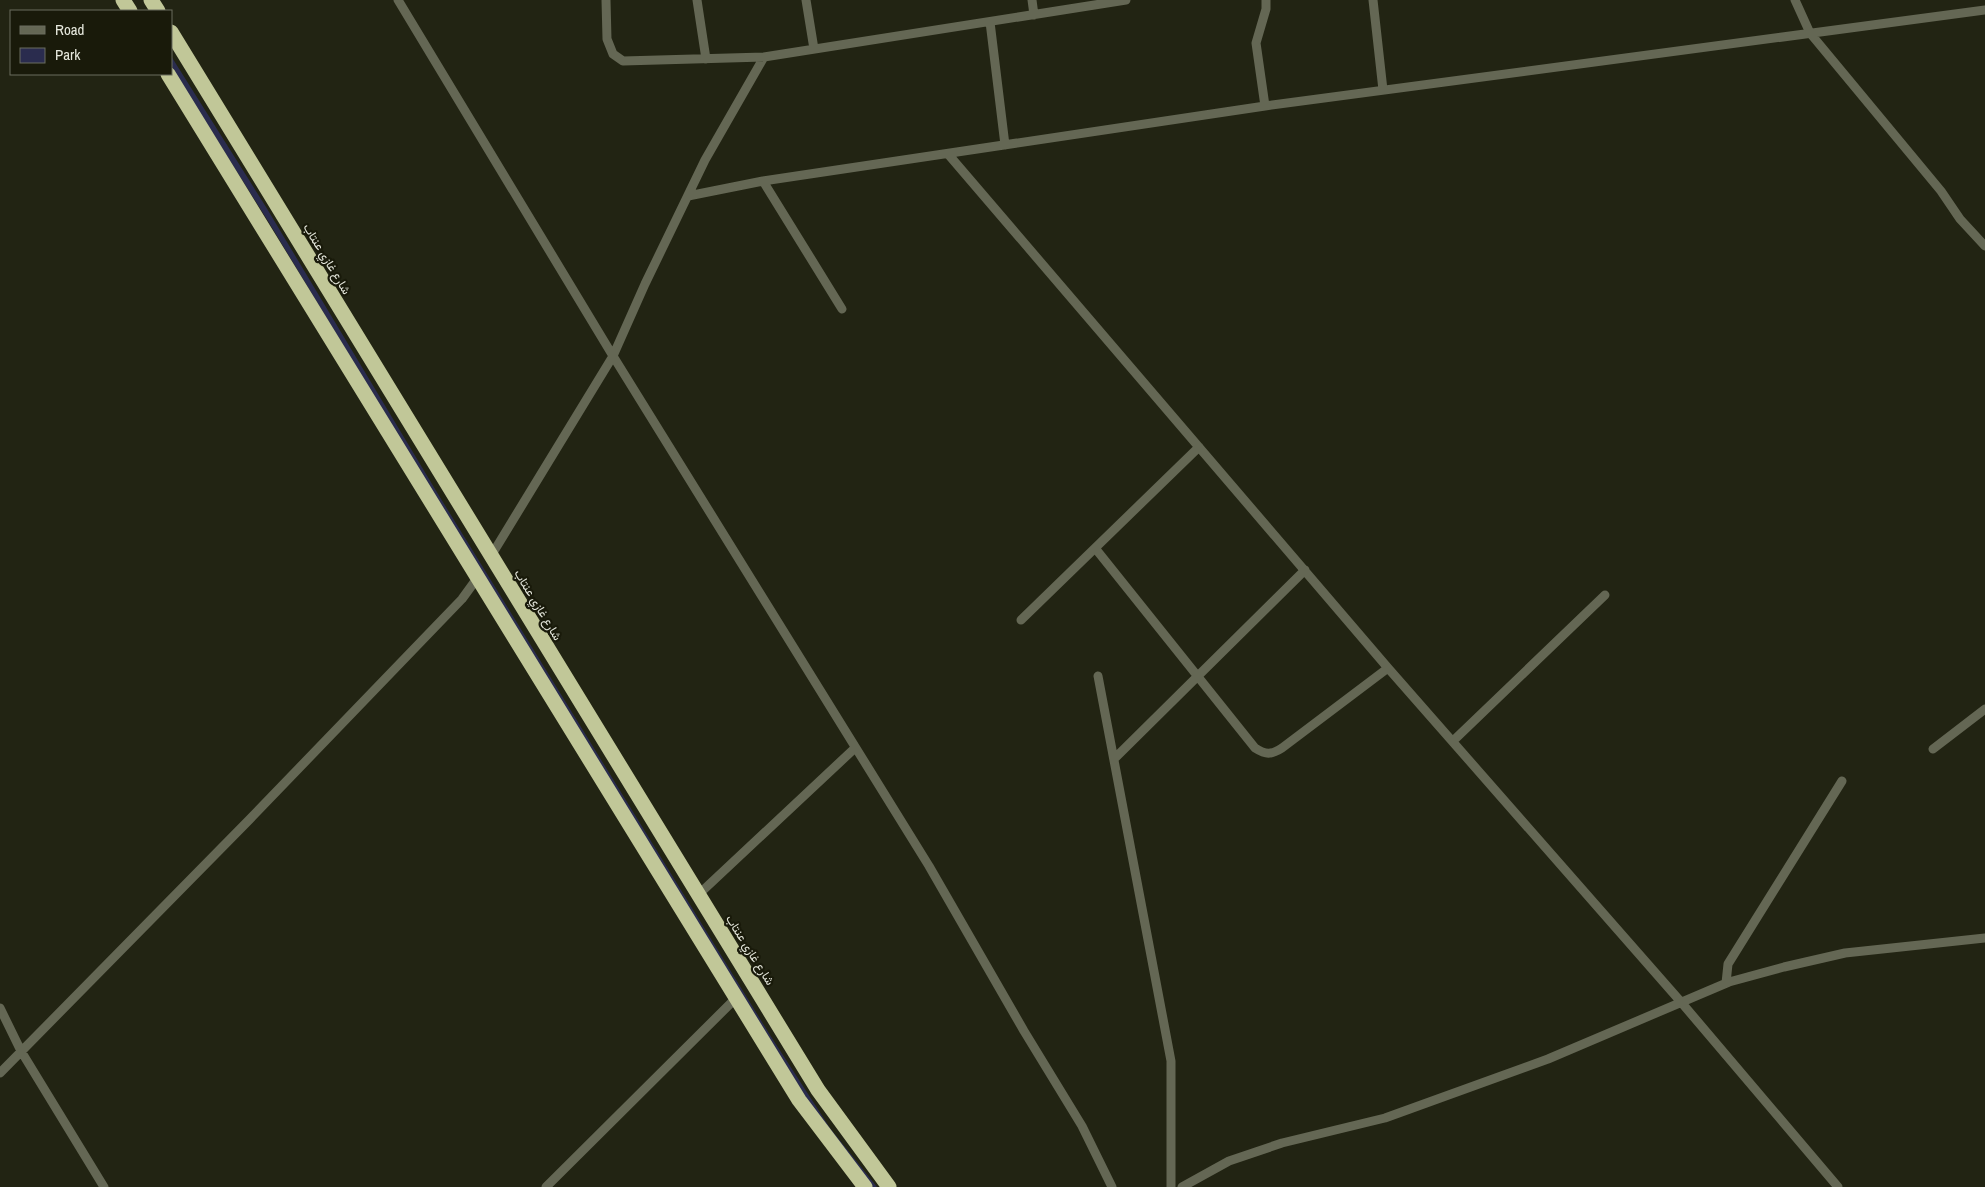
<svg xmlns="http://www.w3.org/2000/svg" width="1985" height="1187" font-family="'Archivo Narrow',Vazirmatn,sans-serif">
<rect width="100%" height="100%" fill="#222413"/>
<path fill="#2a2c4e" d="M171 56 266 207 438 494 770 1035 830 1128 877 1187H870L824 1127 404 446 268 221 183 86 171 65Z"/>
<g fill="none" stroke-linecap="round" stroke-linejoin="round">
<path stroke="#646754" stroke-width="9" d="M398 0 613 356 929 866 1024 1031 1082 1126 1112 1187
M606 0 607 39 613 54 623 61 764 57 1126 0
M697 0 706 59
M806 0 814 49
M1032 0 1034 15
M1373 0 1383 90
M1795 0 1810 33 1941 191 1960 219 1985 246
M990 22 1005 145
M1265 106 1256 43 1266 9V0
M948 154 1388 668 1681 1002 1838 1187
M763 181 842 309
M688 196 763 181 1265 106 1985 10
M1095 548 1255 748C1266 755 1271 755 1282 748L1388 668
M491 556 613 356 645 284 705 160 764 57
M1021 620 1199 447
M1098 676 1171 1061V1187
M1453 741 1605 595
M1933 749 1985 709
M1114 759 1305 570
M698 895 855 748
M1726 983 1728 964 1842 781
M0 1008 21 1051 104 1187
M0 1073 249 820 462 599 478 577
M546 1187 736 998
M1182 1187 1229 1161 1282 1143 1385 1118 1548 1059 1729 982 1784 967 1845 953 1985 938"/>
<path stroke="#c1c798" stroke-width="15" d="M123 0 130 11
M151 0 158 11
M171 32 818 1090 889 1187
M168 74 799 1100 865 1187"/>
</g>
<g text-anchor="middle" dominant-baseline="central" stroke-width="4.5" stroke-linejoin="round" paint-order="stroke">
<g font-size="12" fill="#e6e8dd" stroke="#191a0a">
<text transform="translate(327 259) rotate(59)">شارع غازي عنتاب</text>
<text transform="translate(538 605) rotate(59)">شارع غازي عنتاب</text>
<text transform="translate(750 950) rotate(58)">شارع غازي عنتاب</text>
</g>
</g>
<rect x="10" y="10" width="162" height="65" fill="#191a0a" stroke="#6b6c5e"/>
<rect x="20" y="26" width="25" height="8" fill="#646754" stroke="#6b6c5e"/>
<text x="55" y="35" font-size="15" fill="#e6e8dd">Road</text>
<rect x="20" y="48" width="25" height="15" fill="#2a2c4e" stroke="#6b6c5e"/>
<text x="55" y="60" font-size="15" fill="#e6e8dd">Park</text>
</svg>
